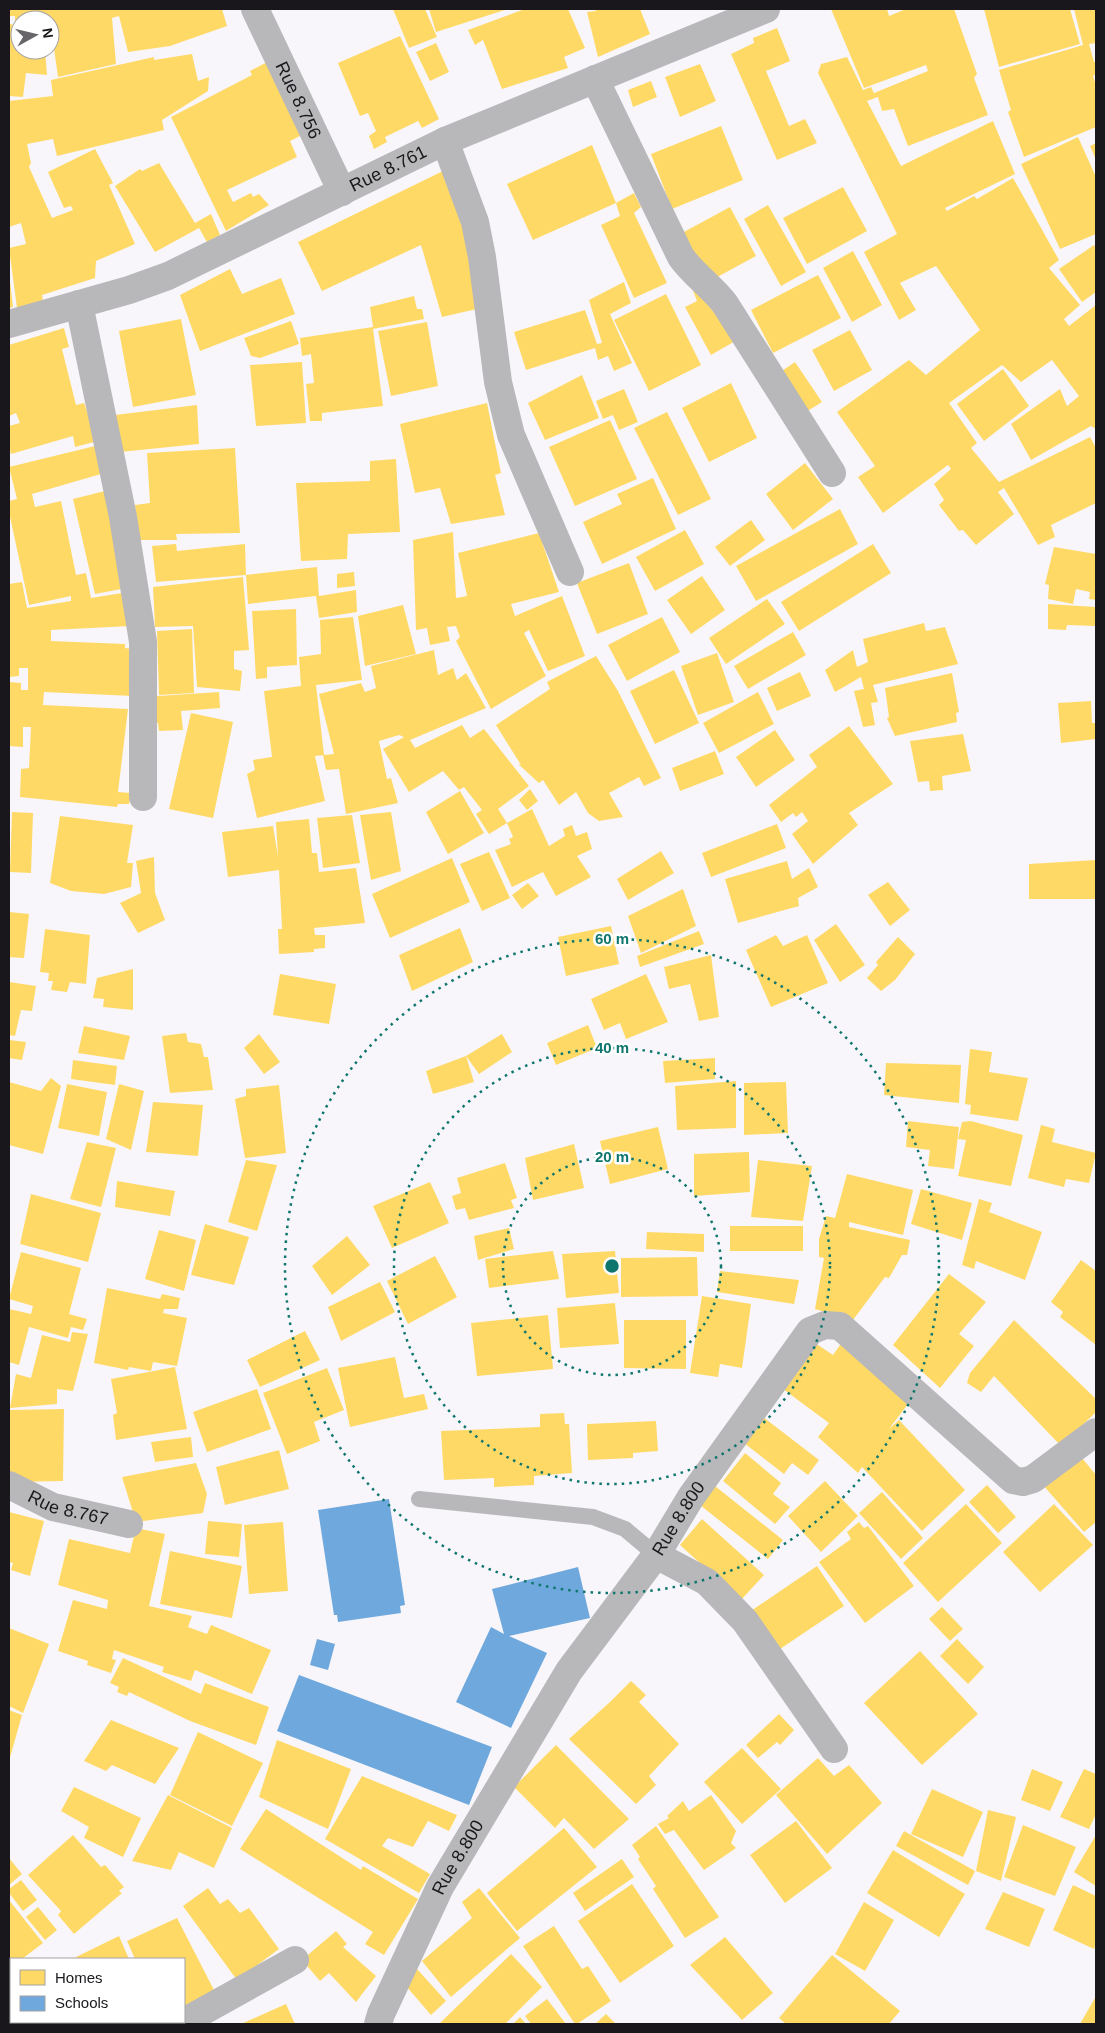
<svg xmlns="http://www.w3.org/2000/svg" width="1105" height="2033" font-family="Helvetica,sans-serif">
<rect width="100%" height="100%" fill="#f8f6fb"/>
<path fill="#ffd966" d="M9 9H222L227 26 170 46 128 52 119 16 112 18 116 64 58 77 50 20H20V50H45L47 75 26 73 23 97 9 96V24L15 25V16H9Z
M393 9H425L437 37 409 48Z
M429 9H508L436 32Z
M525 9H568L585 48 564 57 568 68 502 89 483 40 475 45 468 30Z
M595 9H640L650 34 598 57 587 12 596 11Z
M831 9H887L889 16 906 9H954L977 74 974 78 988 115 908 146 894 109 882 111 878 97 867 101 901 166 993 121 1015 174 945 208 947 211 974 196 977 199 1013 178 1059 260 1049 268 1080 305 1064 319 1069 326 1096 305V429L1091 426 1031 460 1011 424 1060 389 1067 406 1079 396 1052 360 1021 382 1002 365 949 403 977 443 971 448 999 482 1090 437 1096 448V503L1051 525 1055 537 1038 545 1004 488 998 492 1014 514 976 545 963 530 959 531 939 505 944 500 934 484 951 469 948 465 883 513 858 477 875 466 837 412 909 360 926 375 980 330 936 266 900 283 916 310 899 320 864 252 897 234 818 73 821 64 847 57 863 90 871 87 874 93 928 71 926 65 864 88Z
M984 9H1070L1080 44 999 67Z
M1074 9H1096V43L1089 44 1094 62H1096V74L1093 76 1096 85V127L1024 157 1008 112 1011 110 999 70 1083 45Z
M777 28 790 61 766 71 789 126 805 119 817 143 777 160 731 54 754 43 753 38Z
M400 36 439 119 422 128 418 121 385 137 387 142 374 149 369 136 376 131 368 113 360 116 338 63Z
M436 43 449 72 430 81 416 52Z
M192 54 198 81 209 77 208 91 162 120 164 130 57 156 53 139 27 144 31 163 29 167 52 218 73 210 71 206 64 208 48 172 95 149 113 183 109 185 135 244 96 261 95 278 42 295 43 301 17 308 9 248 26 244 21 223 9 227V101L53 96 51 80 154 57V60Z
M269 61 304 134 290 141 297 157 227 190 233 202 251 193 253 197 259 194 269 205 226 231 171 117 252 75 250 71Z
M700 64 716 101 680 117 665 77Z
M651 81 657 97 633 107 628 90Z
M721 126 743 180 672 209 651 154Z
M1078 137 1096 177V234L1060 249 1021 164Z
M1096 143V160L1090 146Z
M592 145 616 203 634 193 641 207 634 213 667 283 634 298 601 225 620 216 616 203 533 240 507 184Z
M159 163 195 223 211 214 220 235 207 242 199 228 155 252 115 186 140 169 142 171Z
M447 169 469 224 481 308 442 317 421 245 322 291 298 242Z
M843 187 867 231 807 264 783 218Z
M768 205 806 272 781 286 744 219Z
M730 207 756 256 708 282 682 233Z
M1094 245 1096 248V292L1082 302 1059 269Z
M853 251 882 305 852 322 823 268Z
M230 269 242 294 281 278 295 314 200 351 180 295Z
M818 275 841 318 773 353 751 310Z
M9 281H10L13 307 9 308Z
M624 282 631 303 610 314 632 363 614 371 608 356 598 360 595 348 526 370 514 332 585 310 597 344 602 343 589 300Z
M690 283 737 340 711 355 685 307 697 301Z
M666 294 701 365 649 391 614 320Z
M414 296 417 309H422L424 319 373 329 383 406 322 413V421H310L306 384 314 383 311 354 302 356 300 338 373 327 370 307Z
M181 319 196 395 133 407 119 331Z
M291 321 299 344 260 358 251 356 244 338Z
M427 322 438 386 391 396 378 331Z
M64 328 69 347 62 349 76 405 84 403 98 441 75 447 73 436 11 454 9 445V426L20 423 16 413 9 416V345Z
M850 330 872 370 834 391 812 350Z
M302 362 306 423 256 426 250 365Z
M795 362 822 402 806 412 779 373Z
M1003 369 1029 406 984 441 957 404Z
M582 375 599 418 545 440 528 403Z
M731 383 757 438 709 462 682 408Z
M624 389 638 422 619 430 613 415 603 419 596 401Z
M487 403 501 473 495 475 505 515 451 524 440 488 415 493 400 424Z
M197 405 199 444 120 452 115 415Z
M667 412 711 499 678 515 634 428Z
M610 420 637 479 575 506 549 447Z
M95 446 101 474 32 494 35 507 61 501 76 575 86 573 91 598 128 592 131 626 51 630V641L125 644V648L134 649 133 696 44 692 43 705 128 709 118 792 131 793 129 804H118L117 807 20 797 21 769 29 768 31 727H23V747L9 746V682L21 683V690H28V668H19V676L9 677V584L22 582 27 608 71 601V596L29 605 9 512V501L17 499 9 467Z
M235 448 240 533 176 534 177 540H138L135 505 150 503 147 453Z
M396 459 400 532 348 534 347 559 301 561 296 483 370 481V461Z
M805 463 833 499 793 530 766 494Z
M653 478 676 529 602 564 583 522 622 504 617 494Z
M105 491 127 588 95 594 73 499Z
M840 509 858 544 756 601 736 566Z
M751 520 765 540 730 566 715 547Z
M685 530 704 564 655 591 636 557Z
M453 532 456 598 467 596 458 553 539 533 559 592 511 604 515 616 562 596 585 656 548 671 529 630 524 633 546 676 491 709 456 641 460 637 456 626 447 627 450 641 430 645 427 628 416 630 413 540Z
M176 544 177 551 245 544 246 575 156 582 152 546Z
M873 544 891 573 799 631 781 602Z
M1054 547 1096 554V600L1089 599 1090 592 1076 589 1073 604 1048 599 1049 585 1045 584Z
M629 563 648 614 597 634 577 583Z
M317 567 319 596 356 590 357 612 319 618 316 596 248 604 246 575Z
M354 572 355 586 337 588V574Z
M702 576 725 610 691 634 667 600Z
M243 577 249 650 234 651V669L242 671 240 691 197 687 193 626 155 627 153 587Z
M767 599 785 624 726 664 709 638Z
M1048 604 1096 607 1095 626 1067 625 1066 630 1048 629Z
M403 605 416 654 365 666 358 616Z
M296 609 297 665 267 667V678L256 679 252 611Z
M353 617 362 680 316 685 324 755 315 756 325 801 257 818 247 774 255 770 253 760 272 757 264 691 301 686 299 657 321 654 320 620Z
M662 617 680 652 627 681 608 645Z
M924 623 926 631 945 627 958 664 873 685 878 702 871 703 875 725 863 727 854 691 864 689 861 677 835 692 825 670 853 650 857 667 868 662 863 639Z
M192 629 194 693 159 695 157 631Z
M793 632 806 655 748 689 734 666Z
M434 650 438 675 453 668 457 680 466 673 486 708 410 740 415 748 462 725 470 738 484 729 529 786 498 809 507 823 489 834 476 814 482 810 464 787 459 790 443 771 409 792 383 749 404 737 399 735 379 741 387 779 391 778 398 803 346 814 339 769 326 770 323 755 334 754 319 694 361 683 365 692 376 688 371 666Z
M717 653 734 702 698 715 681 666Z
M596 656 618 691 661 778 644 786 639 777 609 793 623 817 599 821 588 813 576 792 559 805 543 780 539 783 518 764 521 765 496 725 550 689 547 682Z
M674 670 699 723 655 744 630 691Z
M800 672 811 696 777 711 767 688Z
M952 673 959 712 956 713 957 722 895 736 887 718 889 717 885 688Z
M219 692 220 708 181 711 183 730 159 731 158 723 145 724 143 697Z
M758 692 774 724 719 753 703 723Z
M1091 701 1092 723H1096V739L1061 743 1058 703Z
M191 713 233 722 213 818 169 809Z
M849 726 893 784 849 813 858 825 813 864 792 834 808 821 802 812 796 817 793 813 781 822 769 805 817 767 809 755Z
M775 730 795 760 756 787 736 757Z
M963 734 971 771 942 776 943 790 930 791 929 781 918 782 910 741Z
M715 751 724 774 680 791 672 768Z
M530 789 538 801 527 810 519 800Z
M460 791 484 833 448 854 426 812Z
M532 809 549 846 565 836 563 829 572 825 576 836 587 832 592 849 577 856 591 877 556 896 543 872 512 887 495 850 511 844 509 839 513 837 507 823Z
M12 812 33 813 31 873 10 872Z
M391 812 401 871 371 880 360 815Z
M352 815 360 863 323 868 317 818Z
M60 816 133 825 127 863H133L131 887 104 894 71 891 50 883Z
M309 819 312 853H317L319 872 356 868 365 923 314 928 315 935H325V948L314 949V952L279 954 278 929H282L279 870 228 877 222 832 273 826 278 857 276 822Z
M777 824 786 848 711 877 702 853Z
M661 851 674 873 628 900 617 879Z
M489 852 510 898 482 911 460 864Z
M154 857 155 893 165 920 138 933 120 903 141 893 136 861Z
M452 858 470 902 390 938 372 894Z
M1096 860V899H1029V864Z
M787 861 792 879 809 868 818 887 798 898 799 906 738 923 725 879Z
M888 882 910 910 890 926 868 895Z
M528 883 539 896 522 909 512 895Z
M683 889 696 926 641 953 628 916Z
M9 912 29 914 24 958 9 957Z
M836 924 865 965 840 982 814 940Z
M611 926 619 964 566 976 558 937Z
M460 928 473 962 412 991 399 955Z
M45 929 90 935 86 984 70 982 67 992 51 990 53 981H48L49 973 40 972Z
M699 931 704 944 640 967 637 956Z
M776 935 783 946 807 935 828 983 771 1007 746 950Z
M898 937 915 954 895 980 881 991 867 978 878 965 876 962Z
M711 955 719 1017 699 1021 690 984 669 989 664 967Z
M133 969V1010L103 1007 104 999 93 998 97 978Z
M280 974 336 984 329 1024 273 1015Z
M646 974 668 1022 626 1039 620 1023 604 1030 591 999Z
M9 982 36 986 32 1011 21 1010 15 1036 9 1035Z
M588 1025 597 1048 556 1065 547 1043Z
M84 1026 130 1036 124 1060 78 1053Z
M186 1033 188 1042 201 1044 204 1057H208L213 1090 170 1093 162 1036Z
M259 1034 280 1062 264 1074 244 1048Z
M502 1034 512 1052 479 1074 466 1056Z
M9 1040 26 1042 22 1060 9 1058Z
M970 1049 992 1052 989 1072 1028 1078 1018 1121 970 1114 971 1105 965 1104Z
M466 1056 474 1082 433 1094 426 1071Z
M715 1058V1079L665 1083 663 1061Z
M73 1060 117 1066 115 1085 71 1079Z
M886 1063 961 1065 959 1103 884 1095Z
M51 1078 61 1086 43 1154 9 1145V1082L41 1091Z
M736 1081V1128L677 1130 675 1086Z
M786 1082 788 1133 744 1135V1083Z
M67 1084 107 1092 99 1136 58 1128Z
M119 1084 144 1091 131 1150 106 1139Z
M279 1085 286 1153 245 1158 235 1099 246 1096V1089Z
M153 1102 203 1105 198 1156 146 1152Z
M908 1121 959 1127 954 1169 928 1166 930 1150 906 1147Z
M971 1121 1023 1135 1011 1186 958 1176 966 1140 958 1139 962 1122Z
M1041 1125 1055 1129 1052 1142 1096 1153 1089 1183 1066 1179 1064 1187 1028 1178Z
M658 1127 668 1169 610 1184 600 1141Z
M87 1142 116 1148 101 1207 70 1199Z
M574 1144 584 1188 533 1200 525 1158Z
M749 1152 750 1192 694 1196V1154Z
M246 1160 277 1165 257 1231 228 1222Z
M758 1160 812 1166 803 1221 751 1217Z
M505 1163 517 1198 511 1200 514 1208 469 1220 465 1208 456 1210 452 1196 461 1193 457 1178Z
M847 1174 913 1190 903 1235 849 1222V1227L910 1240 907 1255H902L889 1278 885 1277 853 1320 815 1309 824 1258 819 1257V1239L826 1216 835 1218Z
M117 1181 175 1191 170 1216 115 1207Z
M430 1182 449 1223 392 1248 373 1206Z
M921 1189 972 1203 962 1240 911 1224Z
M31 1194 101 1213 88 1262 20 1244Z
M979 1199 992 1203 989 1212 1042 1232 1025 1280 976 1261 974 1269 962 1265Z
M205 1224 249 1237 234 1285 191 1275Z
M730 1226H803V1251H730Z
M509 1228 514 1249 478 1260 474 1236Z
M159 1230 196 1240 184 1291 145 1279Z
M647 1232 704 1234V1252L646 1249Z
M347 1236 370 1265 332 1295 312 1266Z
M553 1251 559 1279 489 1288 485 1259Z
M615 1251 619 1293 566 1298 562 1254Z
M21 1252 81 1268 69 1314 87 1319 83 1330 71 1327 68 1338 29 1327 19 1365 9 1362V1309L31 1314 33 1306 9 1299Z
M435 1256 457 1297 408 1324 387 1281Z
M697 1257 698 1296 621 1297V1258Z
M1081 1260 1096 1271V1345L1060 1317 1063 1312 1051 1302Z
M720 1271 799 1280 794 1304 717 1292Z
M949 1274 986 1302 959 1334 974 1346 940 1388 893 1345Z
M380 1282 395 1312 341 1341 328 1307Z
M107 1288 160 1299 162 1294 180 1298 178 1309H164L163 1313 187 1318 177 1366 153 1362 151 1371 129 1367 128 1370 94 1363Z
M702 1296 751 1304 742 1368 720 1364 718 1377 690 1373Z
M615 1303 619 1344 560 1348 557 1308Z
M548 1315 553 1369 477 1376 471 1323Z
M624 1320H686V1369L624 1368Z
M1014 1320 1096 1399V1412L1061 1446 994 1376 981 1392 967 1383 970 1373Z
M305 1331 320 1360 260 1387 247 1360Z
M72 1332 88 1334 73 1391 57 1389V1404L10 1408 16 1374 31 1378 42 1335 70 1342Z
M845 1338 908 1404 889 1429 899 1420 965 1490 922 1531 862 1467 858 1473 818 1437 829 1423 783 1389 815 1343 833 1355Z
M395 1357 404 1398 424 1394 428 1409 350 1427 338 1368Z
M175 1367 187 1429 116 1440 113 1415 117 1413 111 1379Z
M327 1368 344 1410 314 1422 320 1441 287 1454 263 1393Z
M257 1389 271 1429 207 1452 193 1412Z
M64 1409 63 1481 9 1482V1410Z
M564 1413 565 1424H569L572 1473 534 1476V1485L494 1487V1478L444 1480 441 1431 540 1427V1414Z
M763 1417 819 1460 808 1475 792 1463 784 1474 744 1443Z
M656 1421 658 1451 633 1453V1458L588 1460 587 1424Z
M191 1437 193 1457 155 1462 151 1442Z
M1073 1447 1096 1475V1522L1084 1532 1036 1477Z
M279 1450 289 1489 225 1505 216 1467Z
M745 1453 781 1483 773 1494 790 1507 775 1524 723 1481Z
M196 1463 207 1494 203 1513 136 1522 122 1477Z
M825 1481 858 1516 821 1552 788 1516Z
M987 1485 1016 1517 998 1533 969 1502Z
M715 1486 783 1540 768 1559 700 1505Z
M882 1492 923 1538 901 1559 859 1513Z
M966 1504 1002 1543 938 1602 903 1563Z
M1054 1504 1093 1545 1040 1592 1003 1552Z
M9 1512 44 1521 30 1576 11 1570 13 1563 9 1562Z
M702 1519 764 1575 741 1600 680 1545Z
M208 1521 242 1524 239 1557 205 1554Z
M283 1522 288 1591 249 1594 244 1525Z
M859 1522 864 1528 868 1526 914 1586 865 1623 819 1562 851 1539 847 1532Z
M136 1528 165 1534 149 1606 192 1616 188 1627 207 1634 211 1625 271 1650 252 1694 195 1670 191 1681 162 1672 164 1667 114 1650 112 1659 116 1660 111 1673 87 1665 88 1661 58 1651 73 1600 107 1609 108 1600 58 1585 69 1539 130 1553Z
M170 1551 242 1566 232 1618 160 1604Z
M817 1566 844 1606 777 1651 745 1615Z
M942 1607 963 1629 950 1641 929 1619Z
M9 1628 49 1644 23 1713 9 1706Z
M957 1639 984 1667 968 1684 940 1656Z
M920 1651 978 1714 922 1765 864 1703Z
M123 1658 201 1694 205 1683 269 1707 256 1745 190 1721 129 1692 127 1696 117 1692 119 1687 110 1683Z
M631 1681 646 1695 639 1702 679 1744 649 1776 656 1785 636 1804 569 1739 610 1702Z
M9 1710 22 1715 9 1761Z
M779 1714 794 1730 780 1745 777 1742 758 1758 746 1745Z
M111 1720 179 1748 155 1784 112 1765 106 1771 84 1761Z
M198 1732 263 1763 232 1826 170 1795Z
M277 1740 351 1769 328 1829 259 1797Z
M556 1745 629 1819 594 1849 564 1818 555 1828 514 1787Z
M742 1748 781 1789 742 1824 704 1782Z
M818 1758 834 1776 849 1765 882 1803 827 1854 776 1795Z
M1032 1769 1063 1782 1050 1811 1021 1800Z
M1084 1769 1096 1774V1814L1089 1829 1060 1817Z
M362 1776 457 1815 449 1831 428 1821 413 1847 388 1838 382 1846 430 1874 419 1893 325 1839Z
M74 1787 141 1818 123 1857 84 1838 89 1827 61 1811Z
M932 1789 983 1812 963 1857 911 1834Z
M168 1795 232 1828 214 1868 179 1852 171 1870 132 1861Z
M711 1795 736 1831 731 1843 736 1848 704 1870 674 1830 665 1834 658 1824 669 1818 667 1816 683 1801 689 1811Z
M266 1809 361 1870 363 1866 418 1899 384 1955 365 1944 373 1932 240 1849Z
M988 1810 1016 1817 1001 1881 976 1871Z
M796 1821 832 1868 785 1903 750 1855Z
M1023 1825 1076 1847 1055 1896 1004 1877Z
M656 1826 719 1917 685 1938 653 1889 656 1886 638 1859 640 1857 632 1845Z
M564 1828 597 1867 517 1931 487 1893Z
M904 1831 975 1871 968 1885 896 1846Z
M73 1835 101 1867 105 1865 124 1887 119 1891 122 1893 74 1934 58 1915 61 1911 28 1875Z
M1096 1835V1886L1074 1872Z
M893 1850 965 1894 939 1937 867 1893Z
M9 1858 22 1874 9 1885Z
M622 1859 634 1877 585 1911 573 1893Z
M21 1880 37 1900 23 1911 9 1893V1889Z
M632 1884 674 1946 620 1983 578 1921Z
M1073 1885 1096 1896V1944L1094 1949 1053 1930Z
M208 1888 220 1904 228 1899 240 1913 249 1908 279 1949 237 1980 183 1906Z
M479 1888 520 1938 451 1997 422 1961 472 1918 462 1902Z
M1003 1892 1045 1909 1029 1947 985 1929Z
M9 1900 43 1943 22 1959H11V1968L9 1970Z
M864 1902 894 1920 865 1971 835 1954Z
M38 1907 57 1930 45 1940 26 1917Z
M177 1918 215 1992 184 2006V1959H135L127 1941Z
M554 1926 582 1969 588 1966 611 2001 577 2024H575L523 1946Z
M336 1931 347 1944 343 1947 376 1976 356 2002 329 1973 320 1981 302 1960Z
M119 1936 129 1959H78L76 1957Z
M725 1937 773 1993 742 2020 690 1965Z
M511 1954 542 1987 505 2024H439Z
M832 1955 900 2011 889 2024H786L779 2018Z
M417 1969 446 2001 431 2015 406 1986Z
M11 1988V2022H89L90 2024H9V1990Z
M1096 1996V2024H1080Z
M547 1999 566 2024H531L525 2016Z
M286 2004 295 2024H241Z
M606 2014 616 2024H595Z
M520 2017 526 2024H513Z
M106 2022H134L129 2024H108Z"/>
<path fill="#6fa8dc" d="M389 1499 405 1605 400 1606 401 1613 338 1622 337 1615H334L318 1510Z
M578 1567 590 1618 509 1636 547 1653 511 1728 456 1702 491 1627 504 1634 492 1589Z
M317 1639 335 1644 328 1670 310 1665Z
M299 1675 492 1747 469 1805 277 1731Z"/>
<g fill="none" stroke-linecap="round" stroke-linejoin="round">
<path stroke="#b8b8ba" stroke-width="16" d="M419 1499 593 1517 625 1529 656 1555"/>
<g stroke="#b8b8ba" stroke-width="28">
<path id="s1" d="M255 9 342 192"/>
<path d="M595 79 681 257C694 275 712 287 725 304L832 473"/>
<path d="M445 141 475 222 482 257 498 382 511 435 570 572"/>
<path d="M79 304 123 517 143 642V797"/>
<path id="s2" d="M9 324 129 290 168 276 445 141 766 9"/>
<path id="s3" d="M9 1485 53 1507 129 1524"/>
<path d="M656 1555 707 1582 745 1621 834 1749"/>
<path d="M180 2024 295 1960"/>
<path id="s4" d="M378 2024 381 2014 440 1887 569 1671 656 1555 691 1497 810 1331 825 1325 840 1326 1013 1480 1023 1482 1033 1479 1096 1432"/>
</g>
</g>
<g fill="none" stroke="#0f766e" stroke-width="2.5" stroke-dasharray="2.5 5">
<circle cx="612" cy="1266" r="109"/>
<circle cx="612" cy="1266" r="218"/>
<circle cx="612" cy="1266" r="327"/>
</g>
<g text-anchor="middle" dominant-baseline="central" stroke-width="5" stroke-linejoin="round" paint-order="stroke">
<g font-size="18" fill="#19171b" stroke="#fff">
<text stroke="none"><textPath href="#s1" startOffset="101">Rue 8.756</textPath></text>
<text stroke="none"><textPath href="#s2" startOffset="411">Rue 8.761</textPath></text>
<text stroke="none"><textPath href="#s3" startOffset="64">Rue 8.767</textPath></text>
<text stroke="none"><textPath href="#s4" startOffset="590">Rue 8.800</textPath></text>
<text stroke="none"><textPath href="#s4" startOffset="185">Rue 8.800</textPath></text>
</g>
</g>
<circle cx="612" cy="1266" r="8" fill="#0f766e" stroke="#fff" stroke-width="2.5"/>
<g font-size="15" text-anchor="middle" font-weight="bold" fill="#0f766e" stroke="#fff" stroke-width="5" stroke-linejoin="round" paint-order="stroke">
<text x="612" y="944">60 m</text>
<text x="612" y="1053">40 m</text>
<text x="612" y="1162">20 m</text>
</g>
<rect width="1105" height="2033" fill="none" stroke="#19171b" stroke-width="20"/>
<rect x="10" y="1958" width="175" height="65" fill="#ffffff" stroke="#a3a2a4"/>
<rect x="20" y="1970" width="25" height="15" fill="#ffd966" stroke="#a3a2a4"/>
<text x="55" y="1983" font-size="15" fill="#19171b">Homes</text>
<rect x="20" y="1996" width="25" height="15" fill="#6fa8dc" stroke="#a3a2a4"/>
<text x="55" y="2008" font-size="15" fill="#19171b">Schools</text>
<g transform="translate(35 35) rotate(82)"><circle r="24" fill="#ffffff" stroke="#a3a2a4"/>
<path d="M0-4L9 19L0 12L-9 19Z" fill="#676569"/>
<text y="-8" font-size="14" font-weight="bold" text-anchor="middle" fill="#19171b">N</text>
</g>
</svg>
